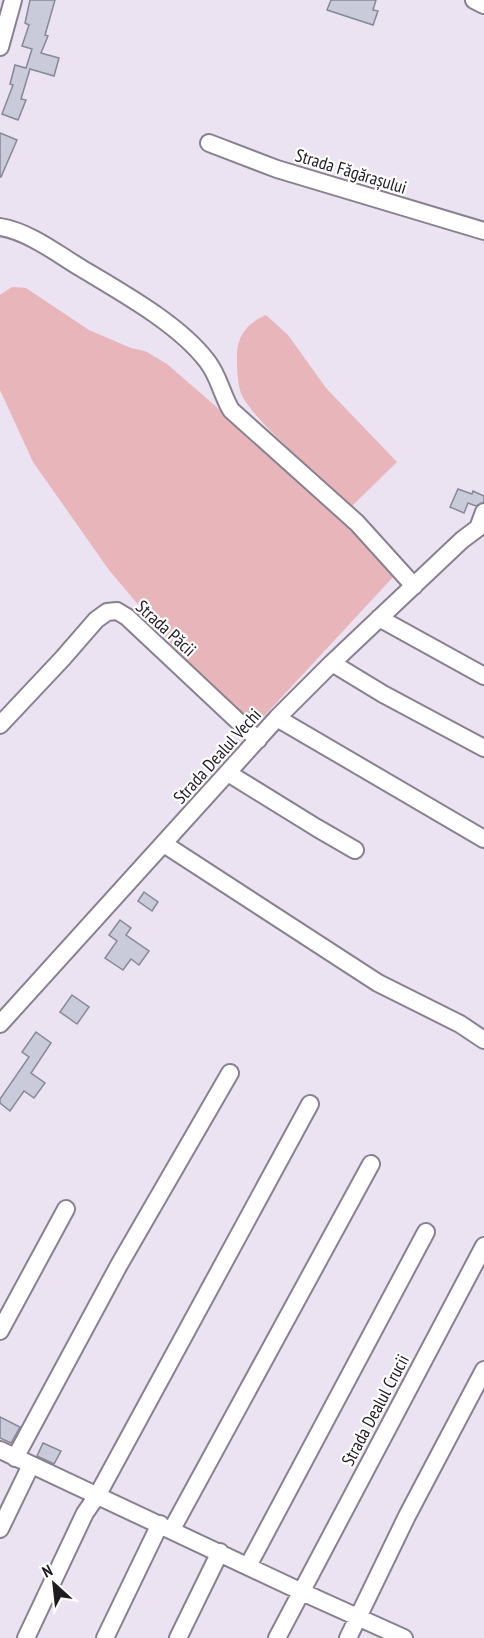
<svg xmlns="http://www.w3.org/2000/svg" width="484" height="1638" font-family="'PT Sans Narrow',sans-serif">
<rect width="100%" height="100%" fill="#ebe2f2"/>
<path fill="#e8b6ba" d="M12 287 26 288 89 330 131 348 145 351 167 364 334 509 395 575 254 727 179 653 109 570 33 462 0 390V295Z
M266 315 288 335 326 388 397 462 352 506C329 484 246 416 240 390 237 378 237 364 237 353 238 334 249 322 266 315Z"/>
<path fill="#c9cbdb" stroke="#868897" stroke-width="1.5" d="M30 0H55L45 35 48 36 41 53 59 58 54 76 30 69 21 99 26 100 18 120 2 114 13 85 10 84 15 65 26 68 32 49 22 46 29 25 25 23Z
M331 0H376L373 10 378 11 373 25 327 10Z
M0 133 17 140 1 177H0Z
M458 489 472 494 473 491 484 496V502L476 506 468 503 464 513 450 507Z
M144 892 158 902 152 911 138 901Z
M120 920 131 928 126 935 149 951 139 965 131 959 123 970 105 958 117 941 109 935Z
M72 995 89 1007 77 1024 60 1012Z
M36 1032 51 1043 31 1073 45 1083 34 1098 24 1091 10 1111 0 1103V1099L29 1057 22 1052Z
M0 1417 20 1427 11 1443 0 1438Z
M43 1443 61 1451 54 1464 37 1456Z"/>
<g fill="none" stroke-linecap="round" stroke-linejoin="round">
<g stroke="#89818f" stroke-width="20">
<path id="minor" d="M474 0 484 5
M0 47 13 0
M209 143 277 169 484 231
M0 227C30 232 56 253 81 268 121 292 179 324 207 361 219 376 221 393 231 410L357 523 414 586
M478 528 484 512
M379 618 484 676
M332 663 383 694 484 748
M277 718 484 839
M0 725 63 658 96 620 107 612 117 611 127 617 258 740
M228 773 317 828 355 850
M164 844 378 983 460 1024 484 1040
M0 1024 277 718 332 663 462 540 478 528
M0 1331 66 1209
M0 1450 302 1592 404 1638
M15 1458 119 1265 230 1073
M0 1529 31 1465
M172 1529 371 1164
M248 1566 426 1232
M26 1638 85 1513 97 1496 310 1104
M105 1638 160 1524
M178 1638 220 1552
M277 1638 484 1246
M348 1638 407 1516 484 1370"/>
</g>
<use href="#minor" stroke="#fff" stroke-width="16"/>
</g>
<g text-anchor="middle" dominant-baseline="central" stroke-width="4.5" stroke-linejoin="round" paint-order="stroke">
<g font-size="18" fill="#1e1b21" stroke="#fff">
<text transform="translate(351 171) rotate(17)">Strada Făgărașului</text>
<text transform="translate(166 628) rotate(42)">Strada Păcii</text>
<text transform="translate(217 756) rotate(-48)">Strada Dealul Vechi</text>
<text transform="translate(375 1410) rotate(-62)">Strada Dealul Crucii</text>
</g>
</g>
<g transform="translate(54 1584) rotate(333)" stroke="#ffffff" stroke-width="4.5" paint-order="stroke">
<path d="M0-4.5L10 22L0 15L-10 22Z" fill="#1e1b21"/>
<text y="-9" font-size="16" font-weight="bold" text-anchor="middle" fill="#1e1b21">N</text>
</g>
</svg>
